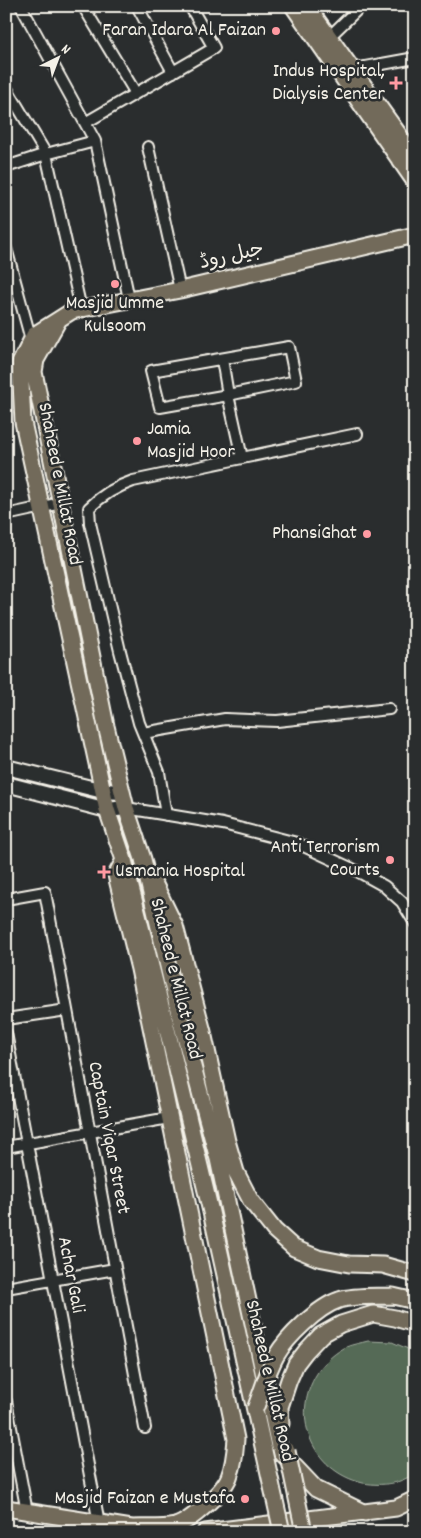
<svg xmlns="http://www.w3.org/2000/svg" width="421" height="1538" font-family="Dekko,'Playpen Sans Arabic',sans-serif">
<rect width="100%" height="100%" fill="#2a2d2e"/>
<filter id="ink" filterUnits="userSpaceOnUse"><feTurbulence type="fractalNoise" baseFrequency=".02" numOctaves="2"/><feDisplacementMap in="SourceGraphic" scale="10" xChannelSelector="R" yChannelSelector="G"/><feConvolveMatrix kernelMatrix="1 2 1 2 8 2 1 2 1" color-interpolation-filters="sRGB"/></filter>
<g filter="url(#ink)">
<path fill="#546b57" stroke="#a4aea0" d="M368 1341 392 1342 415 1352V1474C409 1477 403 1480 397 1482 387 1485 374 1485 363 1483 311 1471 288 1413 320 1369 327 1360 336 1352 346 1347 353 1344 361 1343 368 1341Z"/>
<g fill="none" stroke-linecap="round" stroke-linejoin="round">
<g stroke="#f4f1e8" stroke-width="14">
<path id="minor" d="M21 6 95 141 129 299
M83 6 135 92
M137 6 173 72
M329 37 361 6
M349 70 415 58
M6 87 46 154 81 309
M85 123 214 48 190 6
M148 147 180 290
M6 167 46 154 95 141
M6 248 31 340
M289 347 296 381 228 395 160 407 151 371Z
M222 359 228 395 242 458 357 434
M6 515 61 503
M143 733 225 719 277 721 389 709
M126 808 223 824 297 843 357 871 384 886 402 902 415 923
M166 815 159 772 139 723 120 651 90 523 89 508C102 495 115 487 133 481L242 458
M6 899 45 892 145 1428
M6 1019 67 1010
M6 1033 99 1523
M6 1147 169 1118
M6 1288 115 1269
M6 1401 27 1512"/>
</g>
<g stroke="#f4f1e8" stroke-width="18">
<path id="secondary" d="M6 767 103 791 122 792
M6 784 107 810 126 808"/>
</g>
<g stroke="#f4f1e8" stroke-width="19">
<path id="primary" d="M293 6 415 182
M307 6 415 157
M58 321 36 360 34 372 106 726 126 808 143 859 181 1022 218 1159 280 1451 316 1489 365 1513
M124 860 116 875 139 969 236 1439C235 1452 234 1465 229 1477 223 1492 190 1522 175 1526 160 1529 143 1527 128 1528
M155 885 175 926 203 1032 227 1141 236 1172 251 1201 274 1230 294 1248 318 1258 349 1264 383 1265 415 1274
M393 1296 415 1301
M281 1424 280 1407 289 1380 296 1364 306 1351 321 1335 341 1324 373 1314 395 1318 415 1324
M264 1451 211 1212 170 1041 124 860 107 810 23 422 20 363 34 335 72 311 180 290 415 235
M6 1508 138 1529
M205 1532 396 1508 415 1499"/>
</g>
<use href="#minor" stroke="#2a2d2e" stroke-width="10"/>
<use href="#secondary" stroke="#2a2d2e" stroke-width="14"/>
<use href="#primary" stroke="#726b5a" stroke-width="15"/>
<g stroke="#f4f1e8" stroke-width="19" stroke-linecap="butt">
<path id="primary-bridge" d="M255 1409C262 1392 267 1372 276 1356 287 1337 318 1307 339 1300 356 1295 376 1297 393 1296
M264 1451 282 1532
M287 1451 304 1532"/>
</g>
<use href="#primary-bridge" stroke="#726b5a" stroke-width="15"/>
</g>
</g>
<g fill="#ff9aa2" stroke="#2a2d2e" stroke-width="2">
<circle cx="276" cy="31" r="5"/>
<path d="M393.5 75.5h5v5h5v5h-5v5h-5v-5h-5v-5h5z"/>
<circle cx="115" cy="284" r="5"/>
<circle cx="137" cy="441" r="5"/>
<circle cx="367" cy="534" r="5"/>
<circle cx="390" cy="860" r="5"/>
<path d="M101.5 864.5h5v5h5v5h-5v5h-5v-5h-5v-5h5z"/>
<circle cx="245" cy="1499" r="5"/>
</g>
<g text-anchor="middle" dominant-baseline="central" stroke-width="5" stroke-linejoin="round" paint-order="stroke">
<g font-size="20" fill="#f4f1e8" stroke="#2a2d2e" text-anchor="end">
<text x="266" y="31">Faran Idara Al Faizan</text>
<text x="385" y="72">Indus Hospital,<tspan x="385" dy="23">Dialysis Center</tspan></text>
<text x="115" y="304" text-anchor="middle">Masjid Umme<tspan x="115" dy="23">Kulsoom</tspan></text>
<text x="147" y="430" text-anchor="start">Jamia<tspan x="147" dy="23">Masjid Hoor</tspan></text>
<text x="357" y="534">PhansiGhat</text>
<text x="380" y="848">Anti Terrorism<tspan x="380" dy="23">Courts</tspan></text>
<text x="115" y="872" text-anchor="start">Usmania Hospital</text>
<text x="235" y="1499">Masjid Faizan e Mustafa</text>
</g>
<g font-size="20" fill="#f4f1e8" stroke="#2a2d2e">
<text transform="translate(232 257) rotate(-13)">جیل روڈ</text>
<text transform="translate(59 484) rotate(79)">Shaheed e Millat Road</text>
<text transform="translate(175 979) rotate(76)">Shaheed e Millat Road</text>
<text transform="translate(108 1138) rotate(79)">Captain Viqar Street</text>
<text transform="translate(70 1275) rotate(79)">Achar Gali</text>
<text transform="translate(269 1381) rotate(77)">Shaheed e Millat Road</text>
</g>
</g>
<rect width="421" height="1538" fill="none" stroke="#2a2d2e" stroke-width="25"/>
<rect x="12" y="12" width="396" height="1513" fill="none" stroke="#f4f1e8" stroke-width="2" filter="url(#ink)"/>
<g transform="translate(58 58) rotate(42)" stroke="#2a2d2e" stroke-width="4" paint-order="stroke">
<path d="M0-4L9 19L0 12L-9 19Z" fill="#f4f1e8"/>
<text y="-8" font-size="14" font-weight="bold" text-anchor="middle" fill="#f4f1e8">N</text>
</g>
</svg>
